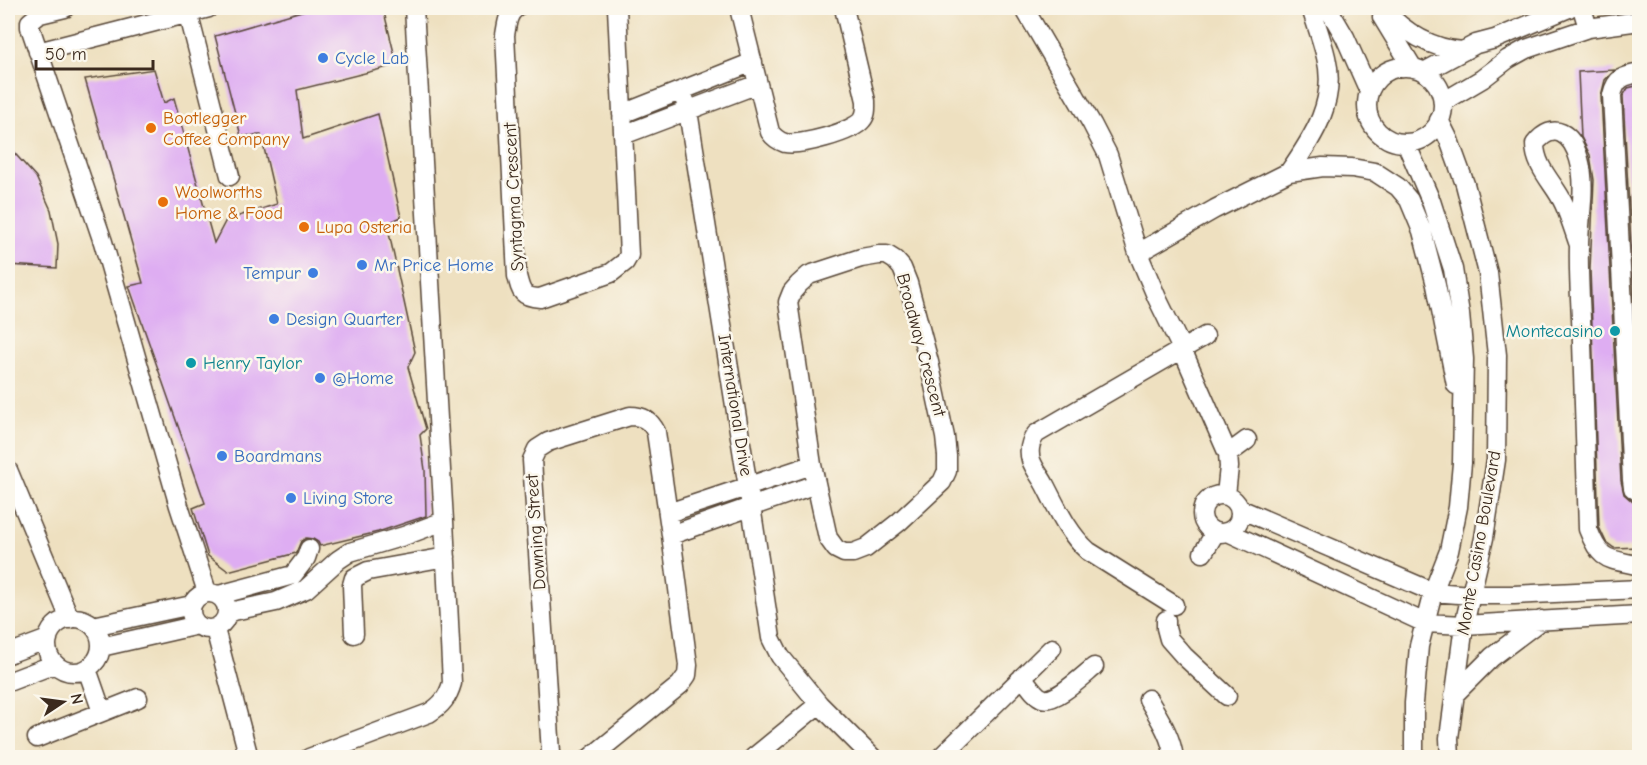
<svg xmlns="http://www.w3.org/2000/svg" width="1647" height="765" font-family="'Comic Neue',sans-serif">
<rect width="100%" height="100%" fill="#fbf7ec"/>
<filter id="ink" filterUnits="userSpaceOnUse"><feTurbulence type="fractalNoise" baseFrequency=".0167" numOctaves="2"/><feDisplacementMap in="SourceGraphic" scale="12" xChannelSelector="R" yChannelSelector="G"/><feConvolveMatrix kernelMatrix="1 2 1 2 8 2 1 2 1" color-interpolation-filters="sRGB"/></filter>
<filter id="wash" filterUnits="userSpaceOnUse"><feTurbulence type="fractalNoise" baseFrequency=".008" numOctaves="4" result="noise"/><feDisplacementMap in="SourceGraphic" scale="24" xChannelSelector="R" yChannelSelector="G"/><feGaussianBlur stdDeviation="1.35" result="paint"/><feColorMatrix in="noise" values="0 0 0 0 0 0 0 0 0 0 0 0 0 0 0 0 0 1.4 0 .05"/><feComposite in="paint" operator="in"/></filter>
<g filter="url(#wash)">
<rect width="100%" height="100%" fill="#eee0c0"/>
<g id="blocks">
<path fill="#deadf2" d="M312 8H383L397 65 297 90 303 139 378 114 401 217 387 224 415 352 408 367 426 429 420 435 425 470 426 516 378 532 320 546 318 542 313 539 306 538 301 541 296 553 228 571 208 556 193 508 205 503 129 286 143 283 85 79 154 69 164 103 174 98 214 243 226 220 277 204 261 135 241 136 215 36Z
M1615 70 1605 80 1601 96 1621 481 1624 494 1633 502 1640 504V547L1614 548 1606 542 1599 527 1590 269 1594 180 1590 155 1581 137 1578 72Z
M1640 85V408L1623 96 1628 88Z
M8 146 36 177 51 210 58 244 57 268 8 265Z"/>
</g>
</g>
<g filter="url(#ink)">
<use href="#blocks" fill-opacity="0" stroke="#564536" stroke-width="1.5"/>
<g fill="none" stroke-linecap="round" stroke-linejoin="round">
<g stroke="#564536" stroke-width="21">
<path id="minor" d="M65 8 40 14 30 22V27L103 242 179 506 207 592
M187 8 230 176
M516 8C507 14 507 25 505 35L517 276C521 292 522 297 540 298L611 273 625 262 629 255 617 8
M739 8 770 132C774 138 779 141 785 143 800 146 853 132 862 120 867 114 866 108 866 101L844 8
M1024 8 1092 124 1108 155 1138 253 1157 298 1182 349 1228 454 1229 467 1226 495
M1328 8 1345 37 1369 91
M1382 8C1403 31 1431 49 1463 51
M1582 8 1588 28
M1382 17 1413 68
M38 52 209 8
M1367 105a38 38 0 1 1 76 0a38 38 0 1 1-76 0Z
M1424 72 1476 44 1495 39 1569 8
M1640 73C1623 76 1616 78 1612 95L1632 480 1633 488 1640 493
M682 91 688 111 751 506 771 638 780 656 819 704 873 758
M1443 102 1482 79 1508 59 1526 49 1588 28 1640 21
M622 114 753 62
M1439 120 1449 140 1465 184 1488 273 1497 355 1496 460 1484 538 1464 625 1449 738 1450 758
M623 135 758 84
M1406 143 1431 201 1453 269 1460 314 1464 359 1462 463 1458 507 1449 551 1433 592 1419 646 1414 703V758
M1289 172C1314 136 1337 101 1326 57 1322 40 1316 24 1311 8
M1579 245C1574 231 1570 217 1564 204 1555 184 1535 168 1535 144 1554 120 1572 134 1579 159 1587 186 1579 217 1579 246 1578 277 1581 310 1582 342 1584 404 1586 467 1588 529 1601 563 1608 558 1640 566
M1138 253 1215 209 1289 172 1323 167 1352 168 1375 172 1398 187 1409 200 1422 231 1436 285 1456 385
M879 255H887L895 260 902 268 908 283 929 362 945 437 947 456V471L942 482 899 522 866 548 853 553H844L836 549 828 538 812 465 788 302 792 292 799 284 809 275 861 258Z
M1228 454 1247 440
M8 470 70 619
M1202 514a19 19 0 1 1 38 0a19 19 0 1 1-38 0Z
M1240 509 1433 592 1471 595H1514L1640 589
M668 513 812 465
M1228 532 1425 623 1464 625 1640 615
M671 535 816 484
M1203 553 1215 533
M191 611a18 18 0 1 1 36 0a18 18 0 1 1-36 0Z
M219 595 293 575 306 558 309 549
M1174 605 1088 551C1068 533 1057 508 1045 485 1041 477 1034 469 1031 460 1028 450 1030 442 1036 434L1205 336
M229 612 276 602 306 589 338 560 350 552 404 536 444 521
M47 645a27 27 0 1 1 54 0a27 27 0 1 1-54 0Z
M1166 620V628L1169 639 1184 656 1227 696
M93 626 192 605
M215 629 248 754 250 758
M354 634 352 585 354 578 368 571 446 557
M101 647 198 625
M8 654 48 639
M87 669 102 712
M1022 677C1028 683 1034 695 1042 698 1054 704 1084 675 1094 667
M8 682 55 664
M1454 695 1492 657 1541 620
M1148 699C1159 718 1171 735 1174 758
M37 738 138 698
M309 758 429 713C442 705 448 697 452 683L444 521 414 8
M553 758 551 753 532 460 537 449 548 442 630 416C643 416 650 420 656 432L671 535 688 665 687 675 680 685 590 758
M753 758 819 704
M940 758 1052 648"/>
</g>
<use href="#minor" stroke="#fff" stroke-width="18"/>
</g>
</g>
<g fill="#3f7fe0" stroke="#fbf7ec" stroke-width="2">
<circle cx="323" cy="58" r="6"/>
<circle cx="362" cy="265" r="6"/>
<circle cx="313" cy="273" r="6"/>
<circle cx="274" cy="319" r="6"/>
<circle cx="320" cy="378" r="6"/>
<circle cx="222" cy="456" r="6"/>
<circle cx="291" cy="498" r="6"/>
</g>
<g fill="#e8710a" stroke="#fbf7ec" stroke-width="2">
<circle cx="151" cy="128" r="6"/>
<circle cx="163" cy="202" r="6"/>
<circle cx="304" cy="227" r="6"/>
</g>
<g fill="#0f9aa8" stroke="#fbf7ec" stroke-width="2">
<circle cx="1615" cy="331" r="6"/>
<circle cx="191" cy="363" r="6"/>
</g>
<g text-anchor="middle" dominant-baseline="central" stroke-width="5" stroke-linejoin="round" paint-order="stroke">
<g font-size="18" fill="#366cbe" stroke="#fbf7ec" text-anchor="start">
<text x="335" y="58">Cycle Lab</text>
<text x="374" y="265">Mr Price Home</text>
<text x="301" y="273" text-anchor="end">Tempur</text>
<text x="286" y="319">Design Quarter</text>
<text x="332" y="378">@Home</text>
<text x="234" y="456">Boardmans</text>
<text x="303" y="498">Living Store</text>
</g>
<g font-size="18" fill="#c56008" stroke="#fbf7ec" text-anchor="start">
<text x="163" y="118">Bootlegger<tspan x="163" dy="21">Coffee Company</tspan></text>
<text x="175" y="192">Woolworths<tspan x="175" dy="21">Home &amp; Food</tspan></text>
<text x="316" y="227">Lupa Osteria</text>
</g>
<g font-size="18" fill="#3b2a1e" stroke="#fbf7ec">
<text transform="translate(514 197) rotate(-93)">Syntagma Crescent</text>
<text transform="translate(921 345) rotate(75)">Broadway Crescent</text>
<text transform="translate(735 405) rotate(81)">International Drive</text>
<text transform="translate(536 532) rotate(-94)">Downing Street</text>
<text transform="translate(1479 543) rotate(-80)">Monte Casino Boulevard</text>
</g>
<g font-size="18" fill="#0d838f" stroke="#fbf7ec" text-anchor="end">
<text x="1603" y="331">Montecasino</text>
<text x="203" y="363" text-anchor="start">Henry Taylor</text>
</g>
</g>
<rect width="1647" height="765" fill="none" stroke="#fbf7ec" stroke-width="30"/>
<g transform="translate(63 702) rotate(77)" stroke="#fbf7ec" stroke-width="4.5" paint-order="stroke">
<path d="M0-4.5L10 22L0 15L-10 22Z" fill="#3b2a1e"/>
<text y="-9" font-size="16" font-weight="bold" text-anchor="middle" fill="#3b2a1e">N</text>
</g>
<path d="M36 60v9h117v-9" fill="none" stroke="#3b2a1e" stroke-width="3"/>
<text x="45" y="60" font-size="18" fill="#3b2a1e" stroke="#fbf7ec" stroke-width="4.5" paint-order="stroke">50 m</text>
</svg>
